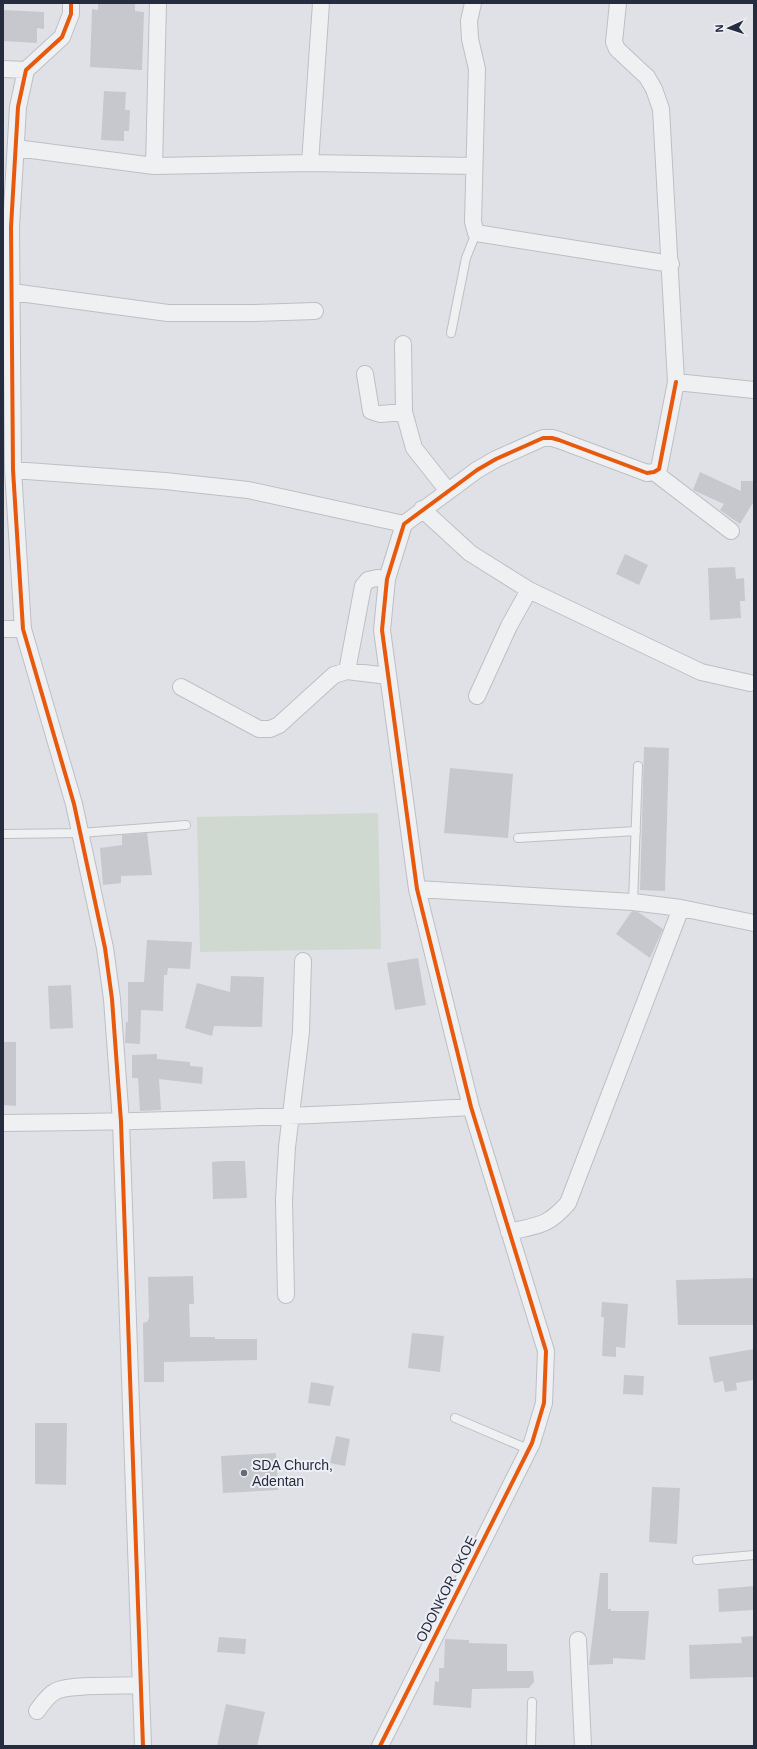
<svg xmlns="http://www.w3.org/2000/svg" width="757" height="1749" font-family="Arial,sans-serif">
<rect width="100%" height="100%" fill="#e0e1e6"/>
<path fill="#cfd9d0" d="M378 813 381 949 200 952 197 817Z"/>
<path fill="#c6c8cd" d="M98 3H135V11L144 12 142 70 90 67 92 9 98 10Z
M3 10 44 12V29L37 28V43L3 41Z
M104 91 126 92 125 110H130L129 131H124V141L101 140Z
M700 472 741 491V481H754V501L740 524 720 510 724 504 693 490Z
M625 554 648 565 639 585 616 574Z
M735 567 736 579 744 578 745 601H740L741 618 710 620 708 568Z
M644 747 669 748 665 891 640 890Z
M450 768 513 774 508 838 444 833Z
M147 833 152 875 121 876V883L103 885 100 848 122 845V835Z
M632 911 638 912 663 929 650 958 616 934Z
M147 940 192 942 190 969 168 968 167 975H164L163 1011 141 1010 140 1044 125 1043 126 1022H128V982H144Z
M418 958 426 1005 395 1010 387 963Z
M231 976 264 977 262 1027 214 1026 212 1036 185 1028 197 983 230 992Z
M71 985 73 1028 50 1029 48 986Z
M3 1042H16V1106L3 1105Z
M157 1054V1059L190 1062V1066L203 1067 202 1084 159 1079 161 1110 140 1111 138 1078H132V1055Z
M225 1161H245L247 1198 213 1199 212 1162Z
M193 1276 194 1304H189L190 1337H215V1339H257V1360L164 1362V1382H144L143 1323 147 1322 149 1318 148 1277Z
M754 1278V1325H678L676 1280Z
M602 1302 628 1304 625 1348 616 1347V1357L602 1356 604 1317H601Z
M412 1333 444 1336 440 1372 408 1368Z
M754 1349V1380L736 1383 737 1390 725 1392 723 1381 714 1383 709 1357Z
M624 1375 644 1376 643 1395 623 1394Z
M311 1382 334 1386 330 1406 308 1403Z
M35 1423H67L66 1485 35 1484Z
M336 1436 350 1439 345 1466 330 1463Z
M276 1453 278 1490 223 1493 221 1456Z
M652 1487 680 1488 677 1544 649 1542Z
M600 1573H608V1609H611V1611H649L645 1660 613 1658V1664L589 1665Z
M754 1586V1610L719 1612 718 1589Z
M754 1636V1677L690 1679 689 1645 742 1643 741 1637Z
M219 1637 246 1639 245 1654 217 1652Z
M445 1639 469 1640V1643L507 1644V1671H533L534 1682 529 1688 472 1689 471 1708 433 1705 435 1681 439 1682V1668H444Z
M226 1704 265 1712 257 1746H217Z"/>
<g fill="none" stroke-linecap="round" stroke-linejoin="round">
<g stroke="#bebfc4" stroke-width="10">
<path id="service" d="M451 333 466 258 476 233
M3 834 80 833 186 825
M518 838 636 831
M633 902 638 766
M455 1418 528 1449
M697 1560 754 1555
M531 1746 532 1702"/>
</g>
<g stroke="#bebfc4" stroke-width="18">
<path id="minor" d="M71 3V14L62 37 26 70 18 107 11 227 13 470 23 629 74 804 105 948 112 999 121 1122 143 1746
M473 3 469 21 470 39 477 69 473 222 476 233 671 264
M618 3 614 42 617 49 647 77 654 89 661 109 676 382 754 390
M3 69 26 70
M16 148 154 166 310 163 474 166
M310 163 321 3
M154 166 158 3
M12 292 168 313H254L315 311
M403 344 404 412 414 448 448 491
M365 374 371 411 380 414 404 412
M13 470 165 481 248 490 404 524
M654 472 731 531
M422 509 470 553 529 590 701 672 750 683
M3 629H23
M347 671 363 586 368 580 377 578 387 579
M181 687 259 729H270L279 725 334 675 347 671 388 676
M477 696 509 626 529 590
M417 889 633 902 681 908 754 923
M3 1123C159 1122 315 1116 471 1107
M509 1232C538 1225 547 1227 568 1203L681 908
M286 1295 284 1200 287 1147 301 1032 303 961
M578 1640 583 1746
M37 1711C42 1704 48 1695 56 1691 70 1684 122 1686 140 1685
M380 1746 532 1443 544 1403 546 1351 471 1107 417 889 382 630 387 579 404 524 477 470 496 459 543 438H552L559 440 647 473 654 472 659 469 676 382"/>
</g>
<use href="#service" stroke="#eff0f2" stroke-width="8"/>
<use href="#minor" stroke="#eff0f2" stroke-width="16"/>
<g stroke="#edeff5" stroke-width="6">
<path id="cycleway" d="M71 3V14L62 37 26 70 18 107 11 227 13 470 23 629 74 804 105 948 112 999 121 1122 143 1746
M380 1746 532 1443 544 1403 546 1351 471 1107 417 889 382 630 387 579 404 524 477 470 496 459 543 438H552L559 440 647 473 654 472 659 469 676 382"/>
</g>
<use href="#cycleway" stroke="#e8590c" stroke-width="4"/>
</g>
<circle fill="#676b79" stroke="#edeff5" stroke-width="1.5" cx="244" cy="1473" r="4"/>
<g text-anchor="middle" dominant-baseline="central" stroke-width="4" stroke-linejoin="round" paint-order="stroke">
<g font-size="14" fill="#262c3f" stroke="#edeff5" text-anchor="start">
<text x="252" y="1465">SDA Church,<tspan x="252" dy="16">Adentan</tspan></text>
</g>
<g font-size="14" fill="#262c3f" stroke="#edeff5">
<text transform="translate(446 1589) rotate(-63)">ODONKOR OKOE</text>
</g>
</g>
<rect width="757" height="1749" fill="none" stroke="#262c3f" stroke-width="8"/>
<g transform="translate(729 28) rotate(267)" stroke="#edeff5" stroke-width="3" paint-order="stroke">
<path d="M0-3L7 15L0 10L-7 15Z" fill="#262c3f"/>
<text y="-6" font-size="11" font-weight="bold" text-anchor="middle" fill="#262c3f">N</text>
</g>
</svg>
